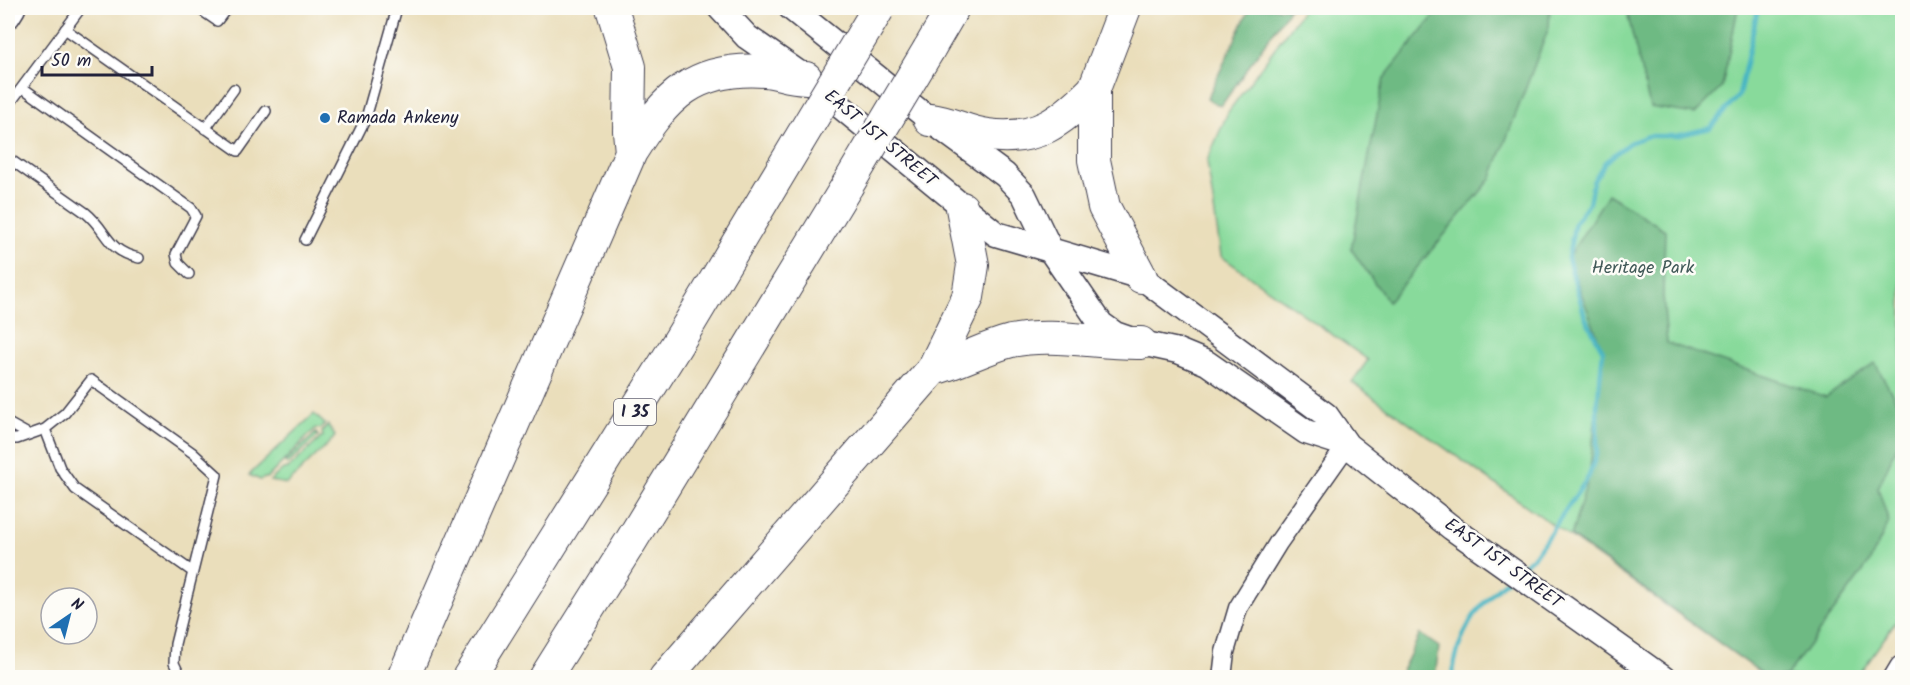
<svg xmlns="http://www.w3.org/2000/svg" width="1910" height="685" font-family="Kalam,sans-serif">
<rect width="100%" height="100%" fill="#fdfcf7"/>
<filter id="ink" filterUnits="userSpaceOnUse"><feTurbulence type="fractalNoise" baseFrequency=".0167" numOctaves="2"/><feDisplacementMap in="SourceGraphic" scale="12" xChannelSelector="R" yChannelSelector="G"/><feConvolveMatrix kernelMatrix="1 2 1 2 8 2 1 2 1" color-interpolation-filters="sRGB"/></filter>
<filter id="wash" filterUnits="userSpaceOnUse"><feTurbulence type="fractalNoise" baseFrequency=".008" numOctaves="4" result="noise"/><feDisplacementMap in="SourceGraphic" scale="24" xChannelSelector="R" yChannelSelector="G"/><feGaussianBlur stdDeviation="1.35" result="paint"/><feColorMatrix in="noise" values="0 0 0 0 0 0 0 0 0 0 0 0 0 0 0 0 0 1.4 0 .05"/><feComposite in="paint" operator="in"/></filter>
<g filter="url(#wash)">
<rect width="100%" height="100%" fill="#eadebb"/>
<path fill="#88da9b" stroke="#557e6b" stroke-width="1.5" d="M1304 8H1902V613L1857 677H1767L1352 382 1368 360 1221 256 1207 161 1228 112Z
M314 414 325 424 320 429 316 428 268 477 260 480 249 475Z
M328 425 335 436 333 439 287 484 270 481 283 469H288L323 436 322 432Z
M316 433 318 436 288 464 285 462Z"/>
<path fill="#6eba83" stroke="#486e5f" stroke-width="1.5" d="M1250 8H1290L1221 106 1207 99Z
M1438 8H1550L1549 27 1491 179 1388 302 1351 249 1384 78 1438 11Z
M1626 8H1738L1722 87 1695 114 1650 107Z
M1608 194 1665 230 1663 296 1667 343 1826 397 1875 363 1902 411V435L1878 488 1889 522 1869 563 1786 677H1767L1571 536 1589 476 1603 351 1568 258Z
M1420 634 1439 647 1435 677H1399Z"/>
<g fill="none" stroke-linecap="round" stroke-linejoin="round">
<path stroke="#47b5c3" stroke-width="4.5" d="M1520 568 1535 555 1589 476 1597 452V406L1603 351 1585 317 1568 258 1575 222 1589 203 1593 182 1605 162 1629 143 1648 136H1676L1710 128 1739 95 1758 8
M1452 678C1458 632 1475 608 1509 578"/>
</g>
</g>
<g filter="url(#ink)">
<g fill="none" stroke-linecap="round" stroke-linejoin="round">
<g stroke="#403e4e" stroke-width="12">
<path id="lane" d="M198 8 217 21 227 8
M65 29 238 151 266 111
M23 88 191 208 196 216 176 254 178 263 189 274
M8 106 81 8
M205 129 234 89
M8 158 86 213C108 231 106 251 139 258
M305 240 366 118 397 8
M8 423 28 434
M8 439H17L45 429
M181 678 174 663 175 644 217 475 193 453 91 380 65 413 45 429 60 468 75 489 193 572"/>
</g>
<g stroke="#403e4e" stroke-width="21">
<path id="street" d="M1222 678 1225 652 1238 608 1278 543 1347 445"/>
</g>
<g stroke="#403e4e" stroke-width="27">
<path id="secondary" d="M720 8 747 37 806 78 996 234 1141 277 1326 415 1347 445 1452 528 1663 678
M791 8 930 120 1005 175 1024 195 1051 251 1101 324 1115 334 1141 343 1178 351 1207 363 1306 432 1347 445
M8 16 13 8
M1896 678 1902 668"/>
</g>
<g stroke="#403e4e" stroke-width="34">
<path id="highway" d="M612 8 630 67 629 131 631 152
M1125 8 1094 89V160L1104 207 1141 277
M929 49 953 8
M930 120C951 122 968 133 988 135 1036 142 1062 121 1094 89
M933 369C960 362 984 348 1011 341 1053 332 1098 344 1141 343
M403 678 631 152C666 96 694 66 765 71 778 72 789 78 806 78
M468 678 677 344 797 144
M545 678 631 541 847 186
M665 678 933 369 968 297 973 265 962 208"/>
</g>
<use href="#lane" stroke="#fff" stroke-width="9"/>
<use href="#street" stroke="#fff" stroke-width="18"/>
<use href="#secondary" stroke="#fff" stroke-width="24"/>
<use href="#highway" stroke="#fff" stroke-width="32"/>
<g stroke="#403e4e" stroke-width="34" stroke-linecap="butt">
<path id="highway-bridge" d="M797 144 878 9
M847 186 929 49"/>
</g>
<use href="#highway-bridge" stroke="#fff" stroke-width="32"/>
</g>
</g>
<circle fill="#1f6fb2" stroke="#fdfcf7" stroke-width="2" cx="325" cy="118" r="6"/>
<g text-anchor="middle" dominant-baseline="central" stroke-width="5" stroke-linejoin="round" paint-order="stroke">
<rect fill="#fdfcf7" stroke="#646373" stroke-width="1.5" x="614" y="399" width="42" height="26" rx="4.5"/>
<g font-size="16" font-weight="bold" fill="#22223b">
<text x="635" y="412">I 35</text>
</g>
<g font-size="18" fill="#22223b" stroke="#fdfcf7" text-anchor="start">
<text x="337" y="118">Ramada Ankeny</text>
</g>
<g font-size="18" fill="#22223b" stroke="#fdfcf7">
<text transform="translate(880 139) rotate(40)">EAST 1ST STREET</text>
<text transform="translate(1503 564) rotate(36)">EAST 1ST STREET</text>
</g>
<g font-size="18" fill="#415958" stroke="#fdfcf7">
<text x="1643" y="268">Heritage Park</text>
</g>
</g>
<rect width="1910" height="685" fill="none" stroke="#fdfcf7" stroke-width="30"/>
<g transform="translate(69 616) rotate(35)"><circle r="28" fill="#fdfcf7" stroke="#a5a5ac" stroke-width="1.5"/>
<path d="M0-4.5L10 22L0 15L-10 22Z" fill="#1f6fb2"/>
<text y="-9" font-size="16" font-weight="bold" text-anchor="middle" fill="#22223b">N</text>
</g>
<path d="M42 66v9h110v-9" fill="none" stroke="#22223b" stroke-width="3"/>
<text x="51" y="66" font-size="18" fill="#22223b" stroke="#fdfcf7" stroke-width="4.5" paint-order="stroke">50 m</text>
</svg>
